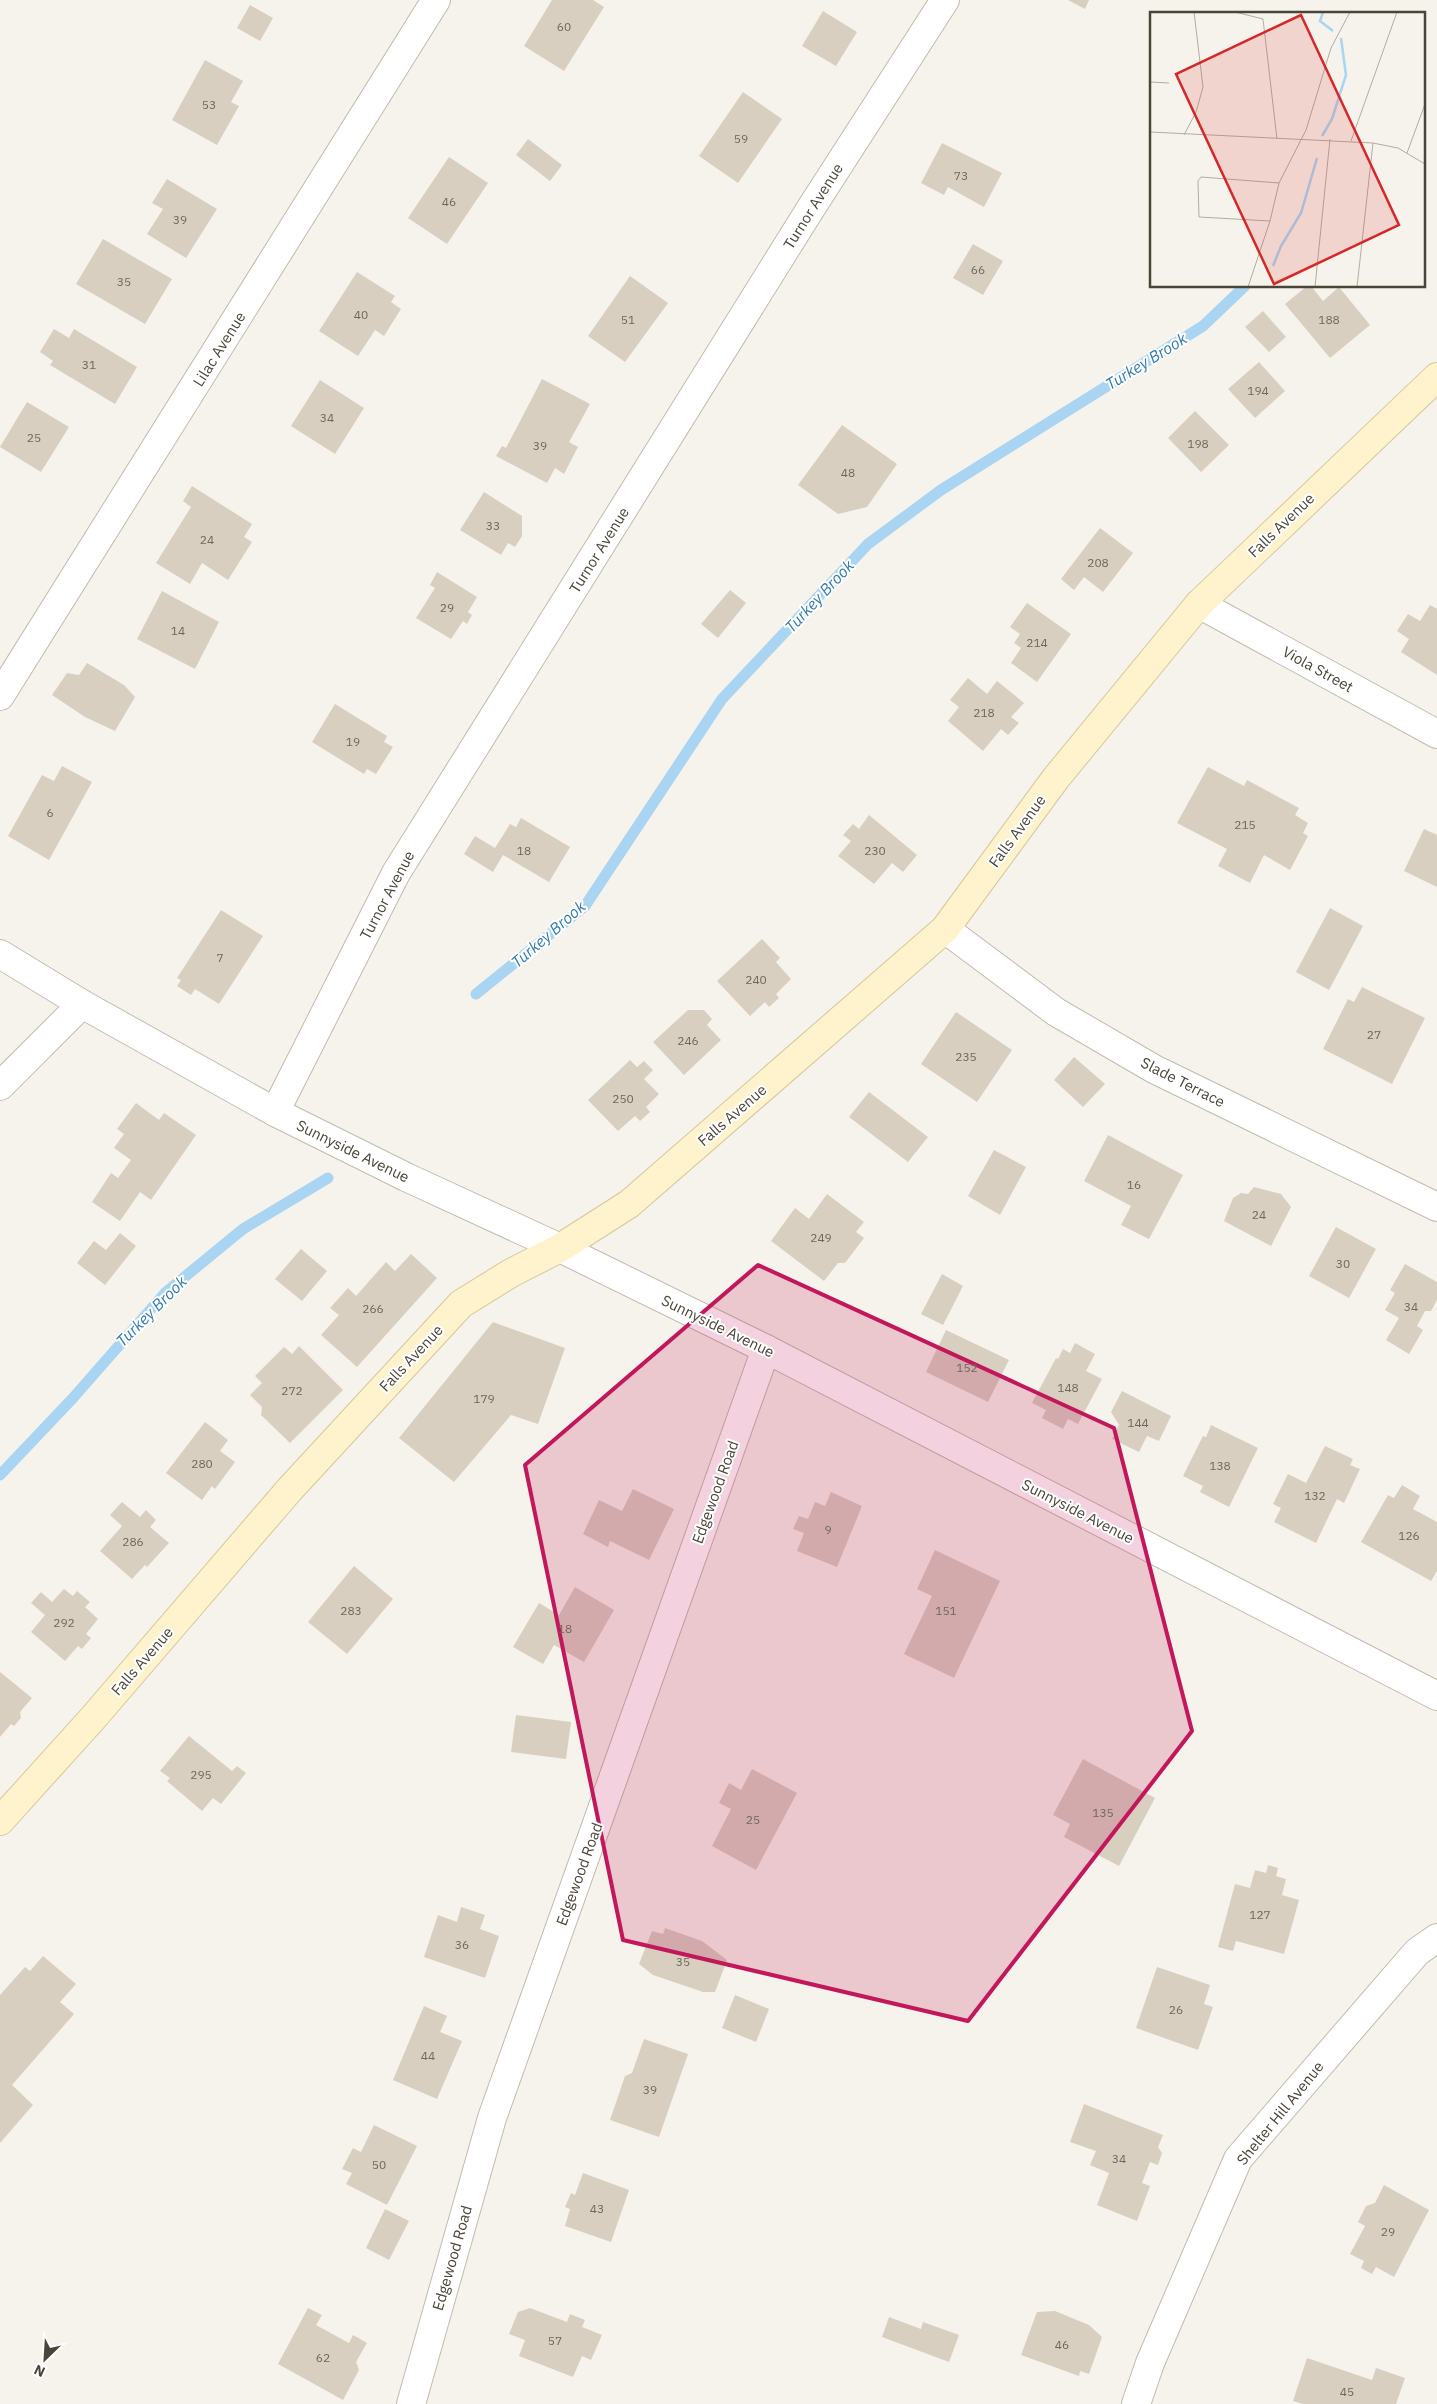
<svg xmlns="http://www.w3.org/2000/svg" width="1437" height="2404" font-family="'IBM Plex Sans',sans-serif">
<rect width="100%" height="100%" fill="#f6f3ec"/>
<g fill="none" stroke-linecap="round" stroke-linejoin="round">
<path stroke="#a9d4f2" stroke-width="11" d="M476 994 585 906 722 699 868 544 941 490 1203 326 1245 286
M0 1475 73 1398 165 1293 243 1229 328 1178"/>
</g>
<path fill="#d8cfc1" d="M552 0H593L604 7 564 71 524 46Z
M1068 0H1089L1085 9Z
M250 5 273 18 260 41 237 28Z
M823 11 857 32 836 66 802 46Z
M205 60 243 81 231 102 239 106 217 145 172 120Z
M743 92 782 119 738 183 699 156Z
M528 139 562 165 550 181 516 155Z
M942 143 1002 173 984 207 948 187 944 195 921 183Z
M449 157 488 183 447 244 408 218Z
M167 179 217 209 186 258 147 234 163 209 152 203Z
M103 239 172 279 145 324 76 284Z
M973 244 1003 261 983 295 953 278Z
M357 272 395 296 391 302 401 309 384 336 375 330 358 356 319 331Z
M630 276 668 303 625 362 588 336Z
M1307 286H1311L1323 301 1339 287 1370 325 1330 358 1285 304Z
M1263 311 1286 337 1269 352 1245 327Z
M54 329 69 338 74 329 137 367 115 404 50 365 53 361 40 352Z
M1259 362 1285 391 1255 418 1228 389Z
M542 379 590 404 569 442 578 447 564 474 555 468 547 483 496 456 502 446 506 448Z
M320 380 364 408 335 454 291 426Z
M27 402 69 427 41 472 0 447Z
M1195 411 1229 445 1201 472 1168 438Z
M842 425 897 464 867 507 838 514 798 485Z
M192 486 252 524 244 537 252 542 228 580 202 563 190 584 156 563 191 507 183 501Z
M484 492 522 516V536L515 547 508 543 501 555 460 530Z
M1100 528 1133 553 1103 592 1084 577 1074 590 1061 579Z
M437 572 477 597 468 612 472 615 467 624 463 621 451 639 416 618 435 588 430 585Z
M730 590 746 603 718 638 701 624Z
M162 591 219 622 195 669 137 639Z
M1027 603 1071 634 1037 682 1011 663 1021 648 1014 643 1020 634 1010 627Z
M1430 605 1437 609V675L1401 652 1409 639 1397 631 1408 614 1420 621Z
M87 663 124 685 135 697 115 731 85 717 52 695 67 673 79 675Z
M968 678 987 694 997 681 1024 703 1011 717 1019 723 1008 735 1001 729 983 751 948 721 959 707 950 700Z
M335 704 387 736 384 742 393 747 376 774 367 769 364 774 312 742Z
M62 766 92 782 49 860 8 836 42 775 54 781Z
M1208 767 1244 786 1247 780 1299 808 1295 815 1308 823 1303 833 1308 836 1290 870 1264 855 1250 883 1218 866 1227 849 1177 823Z
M869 815 917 855 903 872 892 863 874 884 838 856 851 841 843 835 853 824 859 829Z
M521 818 570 847 549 882 503 855 493 872 464 854 475 836 495 848 510 824 516 827Z
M1424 829 1437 835V887L1404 871Z
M1330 908 1363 926 1329 990 1296 972Z
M221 910 263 936 219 1004 195 989 191 995 177 986 181 980 177 978Z
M762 939 780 958 776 962 791 979 776 994 779 998 769 1007 765 1002 750 1016 717 981Z
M1362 987 1425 1018 1392 1084 1323 1049 1348 999 1354 1002Z
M688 1010H704L712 1019 707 1025 721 1040 684 1075 653 1042Z
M956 1012 1012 1050 977 1102 921 1064Z
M1074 1057 1105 1084 1083 1107 1054 1080Z
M630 1060 637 1067 644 1061 653 1070 644 1079 659 1094 646 1107 650 1112 640 1121 635 1116 618 1131 588 1100Z
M869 1092 928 1137 908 1162 849 1117Z
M136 1103 159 1120 164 1113 196 1135 151 1200 140 1192 120 1221 92 1202 111 1173 118 1178 131 1160 114 1148 124 1134 117 1129Z
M1108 1135 1183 1175 1149 1239 1121 1225 1131 1206 1084 1181Z
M994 1150 1026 1167 1000 1215 968 1196Z
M1254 1187 1281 1194 1291 1207 1271 1246 1224 1221 1233 1198 1241 1193 1248 1194Z
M827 1194 864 1222 856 1232 864 1238 845 1263H838L824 1281 771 1241 795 1208 809 1219Z
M1336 1227 1376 1249 1349 1298 1309 1276Z
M120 1233 136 1246 105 1285 77 1263 94 1241 106 1250Z
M301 1249 327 1271 302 1301 275 1279Z
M411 1254 437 1278 357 1367 321 1335 339 1315 330 1308 348 1288 356 1296 386 1262 395 1271Z
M1405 1264 1437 1282V1300L1431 1311H1425L1417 1326 1423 1330 1409 1354 1386 1340 1399 1318 1385 1310 1395 1293 1390 1290Z
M942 1274 963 1286 943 1325 921 1314Z
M493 1322 565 1348 538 1424 511 1415 454 1482 399 1438Z
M946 1330 1009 1360 988 1402 926 1372Z
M1075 1343 1095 1354 1086 1371 1102 1379 1078 1424 1068 1419 1063 1429 1042 1418 1046 1410 1032 1403 1056 1358 1058 1359 1063 1349 1070 1353Z
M299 1346 343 1390 290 1443 261 1415 262 1407 250 1395 262 1383 255 1376 284 1347 292 1354Z
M1122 1391 1171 1416 1159 1441 1147 1436 1139 1452 1112 1439 1119 1425 1111 1412Z
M205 1422 228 1440 220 1451 235 1462 215 1489 212 1486 202 1500 166 1473Z
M1211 1425 1258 1448 1229 1507 1200 1492 1203 1486 1183 1476 1203 1436 1206 1437Z
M1325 1446 1353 1459 1350 1465 1360 1469 1344 1503 1337 1499 1316 1543 1274 1522 1281 1508 1273 1504 1288 1474 1306 1483Z
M1402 1485 1420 1496 1413 1509 1437 1522V1571L1431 1581 1361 1542 1388 1495 1394 1498Z
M633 1489 674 1509 649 1560 610 1541 608 1547 583 1534 599 1500 622 1511Z
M831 1492 862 1506 837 1567 797 1551 804 1533 793 1529 799 1516 808 1519 815 1502 825 1506Z
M122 1502 140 1517 146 1510 156 1520 150 1527 169 1543 147 1567 145 1565 132 1579 100 1551 122 1526 110 1515Z
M935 1550 1000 1581 954 1678 904 1654 932 1596 917 1589Z
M354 1566 393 1599 347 1654 308 1622Z
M575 1587 614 1610 584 1662 554 1645 543 1664 513 1647 539 1603 559 1615Z
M64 1589 73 1596 77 1591 90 1602 85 1607 98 1619 86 1634 91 1638 82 1649 78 1646 65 1661 31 1632 45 1615 31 1603 41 1592 52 1602Z
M0 1672 32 1698 20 1712 21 1718 14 1726 11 1724 0 1737Z
M516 1715 571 1722 566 1759 511 1752Z
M189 1736 232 1771 237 1766 246 1773 221 1804 213 1798 202 1811 167 1781 170 1778 160 1771Z
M1083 1759 1155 1798 1119 1866 1064 1837 1070 1824 1053 1815Z
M752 1769 797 1793 756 1870 712 1846 731 1809 719 1803 729 1783 741 1790Z
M1268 1865 1278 1868 1276 1876 1286 1879 1282 1895 1299 1900 1284 1954 1236 1941 1233 1951 1218 1947 1235 1884 1250 1888 1255 1870 1266 1873Z
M461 1907 485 1915 480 1929 499 1936 485 1978 424 1957 438 1915 457 1922Z
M665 1928 702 1941 727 1960 715 1992H703L653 1975 639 1964 652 1931 663 1934Z
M43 1956 76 1984 60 2002 74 2014 12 2085 33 2105 0 2143V1995L25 1967 30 1971Z
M1157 1967 1210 1985 1204 2004 1213 2007 1198 2050 1136 2028Z
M735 1995 769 2009 756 2042 722 2028Z
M424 2006 447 2016 440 2032 462 2041 437 2099 393 2080Z
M644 2039 688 2054 659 2137 610 2120 625 2076 632 2073Z
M1084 2104 1163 2135 1158 2147 1162 2153 1158 2165 1150 2162 1142 2183 1150 2186 1137 2221 1097 2205 1109 2173 1090 2165 1096 2151 1070 2142Z
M374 2125 417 2146 387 2205 346 2184 352 2173 342 2169 353 2148 361 2152Z
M583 2173 629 2190 611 2242 565 2226 570 2209 565 2207 571 2193 575 2195Z
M1384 2185 1429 2210 1394 2277 1376 2267 1372 2274 1361 2268 1364 2261 1350 2254 1365 2226 1358 2222 1366 2206 1375 2203Z
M385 2209 409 2221 389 2260 366 2248Z
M308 2308 322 2315 316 2325 349 2343 353 2335 367 2343 356 2362 359 2370 343 2400 278 2364Z
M530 2308 567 2322 570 2314 585 2320 582 2327 602 2335 591 2360 582 2356 573 2377 519 2356 525 2340 509 2334 518 2312Z
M1055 2311 1089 2325 1102 2337 1089 2374 1080 2371 1079 2376 1021 2355 1037 2312Z
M889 2317 921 2329 923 2322 959 2335 949 2362 882 2337Z
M1307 2358 1372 2380 1376 2368 1405 2378 1396 2404H1303L1293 2401Z"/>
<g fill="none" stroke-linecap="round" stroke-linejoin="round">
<g stroke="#c2bbae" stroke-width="30">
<path id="minor" d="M1199 604 1437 734
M0 696 436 0
M945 929 1056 1012 1154 1069 1437 1207
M0 1086 82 1004
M275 1112 396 873 811 208 945 0
M411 2404 492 2118 766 1349
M1136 2404 1150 2363 1238 2159 1417 1952 1437 1938"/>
</g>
<g stroke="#c2bbae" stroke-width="30">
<path id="tertiary" d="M0 954 82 1004 275 1112 406 1177 560 1248 766 1349 1437 1696"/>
</g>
<g stroke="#d6c79b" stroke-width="30">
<path id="secondary" d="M0 1821 93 1718 290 1489 461 1304 511 1273 560 1248 629 1204 945 929 1056 778 1199 604 1437 377"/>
</g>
<use href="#minor" stroke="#fff" stroke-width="28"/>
<use href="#tertiary" stroke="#fff" stroke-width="28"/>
<use href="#secondary" stroke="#fff3cd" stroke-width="28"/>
</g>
<path fill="#c2185b" fill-opacity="0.2" stroke="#c2185b" stroke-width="4" stroke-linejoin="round" d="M758 1265 1114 1428 1192 1731 968 2021 623 1940 525 1465Z"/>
<g text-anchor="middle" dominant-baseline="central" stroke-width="4" stroke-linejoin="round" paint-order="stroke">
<g font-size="12" fill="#6e675b">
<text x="564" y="26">60</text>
<text x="209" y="104">53</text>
<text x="741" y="138">59</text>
<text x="961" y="175">73</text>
<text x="449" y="201">46</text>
<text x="180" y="219">39</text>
<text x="978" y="269">66</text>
<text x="124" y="281">35</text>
<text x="361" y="314">40</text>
<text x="628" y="319">51</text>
<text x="1329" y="319">188</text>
<text x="89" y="364">31</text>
<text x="1258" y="390">194</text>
<text x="327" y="417">34</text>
<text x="34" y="437">25</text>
<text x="1198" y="443">198</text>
<text x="540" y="445">39</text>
<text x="848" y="472">48</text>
<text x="493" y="525">33</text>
<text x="207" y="539">24</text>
<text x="1098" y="562">208</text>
<text x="447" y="607">29</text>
<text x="178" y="630">14</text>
<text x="1037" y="642">214</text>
<text x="984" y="712">218</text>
<text x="353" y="741">19</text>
<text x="50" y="812">6</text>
<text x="1245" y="824">215</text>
<text x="524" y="850">18</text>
<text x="875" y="850">230</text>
<text x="220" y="957">7</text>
<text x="756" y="979">240</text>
<text x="1374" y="1034">27</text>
<text x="688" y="1040">246</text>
<text x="966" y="1056">235</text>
<text x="623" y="1098">250</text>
<text x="1134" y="1184">16</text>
<text x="1259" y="1214">24</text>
<text x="821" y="1237">249</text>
<text x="1343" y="1263">30</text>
<text x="1411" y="1306">34</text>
<text x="373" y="1308">266</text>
<text x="967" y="1367">152</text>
<text x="1068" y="1387">148</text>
<text x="292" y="1390">272</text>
<text x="484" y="1398">179</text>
<text x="1138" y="1422">144</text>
<text x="202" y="1463">280</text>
<text x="1220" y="1465">138</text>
<text x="1315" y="1495">132</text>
<text x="828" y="1529">9</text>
<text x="1409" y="1535">126</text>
<text x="133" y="1541">286</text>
<text x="351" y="1610">283</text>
<text x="946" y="1610">151</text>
<text x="64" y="1622">292</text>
<text x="565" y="1628">18</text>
<text x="201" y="1774">295</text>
<text x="1103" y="1812">135</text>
<text x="753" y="1819">25</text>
<text x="1260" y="1914">127</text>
<text x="462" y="1944">36</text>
<text x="683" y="1961">35</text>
<text x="1176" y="2009">26</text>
<text x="428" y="2055">44</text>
<text x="650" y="2089">39</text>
<text x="1119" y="2158">34</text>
<text x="379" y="2164">50</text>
<text x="597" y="2208">43</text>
<text x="1388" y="2231">29</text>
<text x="555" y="2340">57</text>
<text x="1062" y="2344">46</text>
<text x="323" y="2357">62</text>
<text x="1347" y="2391">45</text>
</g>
<g font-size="15" fill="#4b4439" stroke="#fff">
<text transform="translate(813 206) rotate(-58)">Turnor Avenue</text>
<text transform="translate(219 349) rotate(-58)">Lilac Avenue</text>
<text transform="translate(1281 525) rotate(-44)">Falls Avenue</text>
<text transform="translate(599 550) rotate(-58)">Turnor Avenue</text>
<text transform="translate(1318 669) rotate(29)">Viola Street</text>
<text transform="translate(1017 831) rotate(-54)">Falls Avenue</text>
<text transform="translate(387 895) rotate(-62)">Turnor Avenue</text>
<text transform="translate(1183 1082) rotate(27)">Slade Terrace</text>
<text transform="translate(732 1115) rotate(-41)">Falls Avenue</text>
<text transform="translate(353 1151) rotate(26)">Sunnyside Avenue</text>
<text transform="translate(718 1326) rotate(26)">Sunnyside Avenue</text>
<text transform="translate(411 1358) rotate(-47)">Falls Avenue</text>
<text transform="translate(715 1492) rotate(-70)">Edgewood Road</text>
<text transform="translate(1078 1511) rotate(27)">Sunnyside Avenue</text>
<text transform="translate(142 1661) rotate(-49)">Falls Avenue</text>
<text transform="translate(579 1874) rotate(-70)">Edgewood Road</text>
<text transform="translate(1280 2113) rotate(-51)">Shelter Hill Avenue</text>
<text transform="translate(452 2258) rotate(-74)">Edgewood Road</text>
</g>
<g font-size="16" font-style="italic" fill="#2e7ab2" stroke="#fff">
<text transform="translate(1146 361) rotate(-32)">Turkey Brook</text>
<text transform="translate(819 596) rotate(-47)">Turkey Brook</text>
<text transform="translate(548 934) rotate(-41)">Turkey Brook</text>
<text transform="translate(151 1311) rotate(-45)">Turkey Brook</text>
</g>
</g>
<g transform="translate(1150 12)">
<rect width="275" height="275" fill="#f6f3ec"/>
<path fill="none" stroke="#a9d4f2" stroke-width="2.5" d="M173 0 170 9 183 19M172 124 182 107 196 63 191 26M123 254 131 234 151 201 167 146"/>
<path fill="none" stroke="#b2ada4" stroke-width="1" d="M85 0 113 7 127 127M0 70 19 71M0 120 223 131 248 136 275 152M34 123 46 100 53 75 44 0M201 129 247 0M257 141 275 92M120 209 49 205 48 169 51 165 129 171M98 275 120 209 129 171 156 118 181 36 200 0M165 275 180 127M207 275 223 131"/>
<path fill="#d62828" fill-opacity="0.15" stroke="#d62828" stroke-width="2.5" d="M151 3 249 213 124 272 26 62Z"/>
<rect width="275" height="275" fill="none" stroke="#4b4439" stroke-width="2.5"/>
</g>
<g transform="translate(45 2359) rotate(205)" stroke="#ffffff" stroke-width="4" paint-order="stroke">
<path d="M0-4L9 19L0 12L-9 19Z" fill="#4b4439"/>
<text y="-8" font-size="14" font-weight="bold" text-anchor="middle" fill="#4b4439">N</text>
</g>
</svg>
